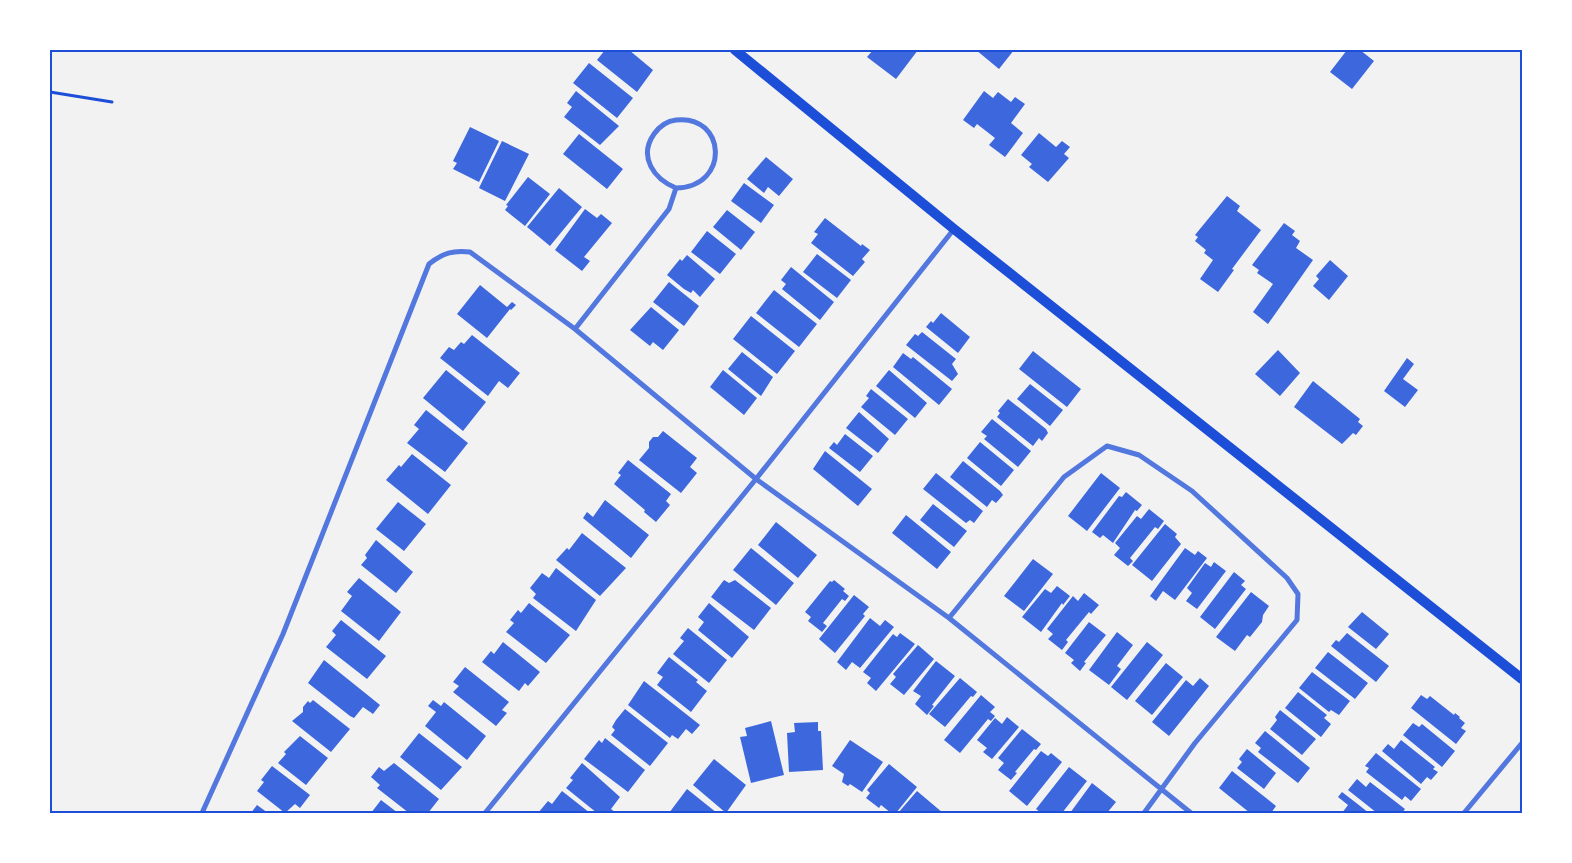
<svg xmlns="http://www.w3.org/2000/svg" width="1572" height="863" font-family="'DejaVu Sans',sans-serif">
<rect width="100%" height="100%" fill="#f2f2f2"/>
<path fill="#3d67dc" d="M605 50H629L653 70 637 92 597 60Z
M873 50H918L896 79 867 57Z
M976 50H1014L999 69Z
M1347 50H1360L1374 61 1352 89 1330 72Z
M589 63 633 98 617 118 573 83Z
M576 91 619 126 600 145 564 117 572 107 567 103Z
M984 91 993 98 998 92 1011 102 1015 97 1025 104 1011 123 1023 133 1005 157 989 145 995 138 977 124 974 128 963 120Z
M470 127 499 141 479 182 453 169 457 163 453 161Z
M1039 133 1056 147 1062 141 1070 147 1064 154 1069 158 1048 182 1029 167 1032 164 1021 155Z
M579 134 623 169 607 189 563 154Z
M502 141 529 154 505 201 479 188Z
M766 157 793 179 779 196 768 187 764 193 747 179Z
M528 177 550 194 525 226 505 210 508 206 506 205Z
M744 183 774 205 761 223 731 201Z
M559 188 582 207 550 246 527 227Z
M1227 196 1240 206 1237 211 1261 230 1232 269 1234 270 1218 292 1200 279 1213 260 1204 253 1206 250 1195 241 1198 237 1195 235Z
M585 209 597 218 601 214 612 223 584 257 590 261 582 271 555 250Z
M727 210 755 232 741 250 713 227Z
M825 218 861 246 862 244 870 250 862 259 865 262 853 276 811 243 818 234 814 232Z
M1284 223 1295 231 1292 235 1300 241 1296 248 1313 260 1268 324 1253 312 1273 284 1257 273 1259 270 1252 265Z
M707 231 736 254 720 274 691 252Z
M817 254 851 280 837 298 803 272Z
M687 255 715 279 700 297 693 290 691 293 684 289 667 275 680 259 682 261Z
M1330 260 1348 276 1329 300 1313 286 1319 279 1316 276Z
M791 267 834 302 820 320 782 289 786 284 781 280Z
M669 282 699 306 684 326 653 302Z
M480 285 507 307 512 302 516 305 511 310 510 309 487 338 457 314Z
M774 290 817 324 799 347 756 313Z
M651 307 679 330 663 350 653 342 650 346 630 330Z
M941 313 970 337 958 353 926 327 931 321 933 323Z
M751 316 795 351 777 374 733 339Z
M922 332 956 359 952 364 958 374 952 381 906 345 915 334 918 336Z
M472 335 520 373 508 388 499 381 488 396 440 358 449 347 454 350 461 342 464 344Z
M1278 350 1300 373 1280 396 1255 374Z
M1033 351 1081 389 1067 407 1019 369Z
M742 352 773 377 761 396 728 369Z
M903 353 911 359 913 357 952 389 939 405 893 367Z
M1407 358 1414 364 1403 379 1418 390 1405 407 1384 391Z
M446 370 486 402 463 431 423 398Z
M723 370 757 398 744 415 710 387Z
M889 370 927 403 915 418 876 386Z
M1313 381 1360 419 1358 422 1363 426 1356 435 1353 433 1342 444 1294 407Z
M1030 384 1063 410 1050 426 1017 399Z
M871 389 908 419 895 435 861 407 869 398 866 396Z
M1008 399 1046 429 1048 433 1042 441 1039 438 1033 446 997 417 1000 413 998 411Z
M426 410 468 443 445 472 407 443 419 429 414 425Z
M859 412 889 439 878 453 846 428Z
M992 419 1031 451 1018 467 984 439 987 436 981 432Z
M663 431 697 458 690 467 697 473 681 493 639 460 649 448V442L653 437H658Z
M845 434 873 456 860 472 829 448 834 442 837 445Z
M980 442 1014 470 1001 486 967 458Z
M825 451 872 489 858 506 813 469Z
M412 454 451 485 428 514 386 480 399 465 401 467Z
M628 460 671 494 666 501 670 505 656 522 644 512 645 510 614 484 621 475 618 473Z
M963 461 1000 491 1003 495 996 503 992 500 987 507 950 477Z
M936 473 983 511 974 523 970 520 966 523 923 489Z
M1101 473 1120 488 1087 531 1068 516Z
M1126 492 1142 505 1137 511 1135 510 1113 543 1103 535 1100 538 1092 532 1119 496 1122 497Z
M605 500 649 535 631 558 583 518 587 512 593 517Z
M398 502 426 524 404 551 376 529Z
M933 504 967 531 954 547 920 520Z
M1149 509 1164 521 1158 529 1155 527 1130 558 1133 561 1128 566 1114 555 1120 548 1115 543 1137 516 1141 519Z
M906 515 951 552 937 569 892 533Z
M776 522 817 555 798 578 758 545Z
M1165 524 1177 534 1175 537 1181 544 1152 581 1132 565Z
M582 533 626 568 600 596 556 560 567 548 569 550Z
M376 540 413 572 396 593 361 565 367 558 365 555Z
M751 548 794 583 776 605 733 570Z
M1185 548 1195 555 1198 551 1207 558 1175 600 1163 591 1156 601 1150 596Z
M1033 559 1053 574 1024 611 1004 596Z
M1214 562 1226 571 1197 609 1186 601 1192 593 1187 588 1205 563 1211 567Z
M556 568 596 600 576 631 533 598 536 594 530 588 542 573 549 578Z
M1234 572 1245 581 1241 585 1246 589 1215 629 1200 617Z
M359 578 401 612 379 641 341 611 352 596 347 592Z
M724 580 729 583 735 580 771 608 754 630 711 597Z
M834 580 845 589 843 591 849 596 845 601 842 599 823 623 827 626 822 632 808 621 811 617 805 612 830 581 832 582Z
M1057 586 1070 596 1063 605 1062 603 1041 632 1022 617 1045 589 1051 593Z
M1251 592 1269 606 1263 615 1262 622 1250 637 1247 635 1235 651 1216 637Z
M1084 593 1099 605 1091 614 1089 612 1066 640 1068 642 1062 650 1048 639 1053 634 1047 629 1073 596 1078 601Z
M854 595 869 607 863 614 865 616 835 653 819 639Z
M529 603 570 635 546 663 506 632 514 623 510 620 518 610 521 613Z
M709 603 749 637 732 658 698 630 704 622 698 617Z
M1362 612 1389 634 1376 649 1348 627Z
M870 618 880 626 885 620 894 627 860 668 852 662 846 670 837 662Z
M341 620 386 656 367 679 326 647 336 635 332 631Z
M1089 622 1106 635 1084 662 1086 663 1080 671 1071 663 1074 660 1065 653Z
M688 628 727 660 709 683 673 654 684 641 680 638Z
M1117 632 1133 645 1117 666 1121 669 1109 685 1089 670Z
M900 633 915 644 876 691 867 683 871 678 863 672 893 634 897 637Z
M1347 633 1389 666 1376 682 1331 646 1336 640 1339 642Z
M503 642 540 672 528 686 525 683 519 691 482 662 491 651 494 654Z
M1147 642 1163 655 1127 700 1111 687Z
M918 645 934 659 904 695 890 684 896 677 893 674Z
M1328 652 1368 683 1355 699 1315 668Z
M669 657 698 680 696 682 707 691 691 712 657 685 663 677 657 673Z
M324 660 380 705 373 714 363 707 354 718 350 716 308 683Z
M936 661 955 676 932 705 934 706 927 715 915 704 921 696 913 691Z
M1166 663 1183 677 1152 715 1135 701Z
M465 667 509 702 502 710 507 713 496 726 453 692 459 686 453 682Z
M1312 672 1350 701 1339 715 1331 710 1329 712 1299 688Z
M960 678 977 692 973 697 971 696 945 727 929 714Z
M1200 678 1209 686 1169 736 1152 722 1186 680 1193 686Z
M644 681 700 725 692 734 686 729 678 739 672 735 670 738 628 705Z
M1298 692 1327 715 1324 718 1331 724 1321 737 1285 708Z
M981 695 995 707 990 712 995 716 991 721 988 719 960 753 944 740Z
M1421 695 1427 699 1430 696 1454 715 1455 713 1460 717 1459 718 1465 723 1461 728 1466 731 1456 744 1411 708Z
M313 700 350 729 331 752 292 721 303 712V707L308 701 310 703Z
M433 700 441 706 444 702 486 736 467 760 425 726 436 712 428 706Z
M625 709 668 743 650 766 611 735 615 730 612 727 616 720Z
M1280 710 1316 739 1302 755 1270 729 1277 720 1275 717Z
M1007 717 1019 727 992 759 983 752 987 748 977 740 995 718 1002 724Z
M771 721 784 775 751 783 740 737 747 736 745 728Z
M818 722V731H821L823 770 789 772 787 733 795 732 794 723Z
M1413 723 1419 727 1422 724 1455 751 1442 767 1403 735Z
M1022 729 1041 744 1036 750 1034 749 1015 772 1017 773 1011 780 998 770 1004 763 998 758Z
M1265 731 1310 768 1298 783 1258 752 1261 748 1255 743Z
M419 733 462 767 441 790 400 757Z
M300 736 328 758 306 785 278 763 286 754 284 752Z
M605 738 645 770 628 792 584 759 599 740 602 743Z
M850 740 883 762 862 792 850 784 848 786 842 782 844 774 832 766Z
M1401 740 1435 767 1433 769 1438 772 1431 780 1427 777 1421 784 1382 751 1388 744 1394 749Z
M1247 749 1276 773 1264 789 1237 768 1242 762 1239 759Z
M1041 751 1048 756 1051 753 1062 762 1027 806 1009 791Z
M1376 753 1421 789 1411 801 1405 796 1402 800 1366 772 1369 768 1365 766Z
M714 759 746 785 726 813 693 785Z
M394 763 439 799 428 813H409L377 788 380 785 371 777 379 767 384 771Z
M582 763 620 797 611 809 616 813H597L566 788 573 780 570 778Z
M889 764 917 787 896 813H891L881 805 879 808 866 798 870 793 867 790Z
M272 766 310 795 300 808 295 804 285 813 257 791 264 782 261 780Z
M1069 767 1087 781 1062 813H1041L1036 809Z
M1232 771 1276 806 1271 813H1250L1219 788Z
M1357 779 1366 787 1370 782 1405 809 1402 813H1377L1348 790Z
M1092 783 1116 802 1107 813H1070Z
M687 789 717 813H669Z
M562 791 590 813H538L548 801 552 804Z
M917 791 943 813H898Z
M1342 792 1355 802 1369 813H1342L1348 805 1338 797Z
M381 800 398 813H371Z
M257 805 268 813H251Z"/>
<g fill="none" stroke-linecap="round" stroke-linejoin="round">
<path stroke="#1d4ed8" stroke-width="3" d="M50 92 112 102"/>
<path stroke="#5277de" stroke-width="5" d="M575 329 669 209 676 188C731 187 726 114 676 120 667 121 659 127 654 134 638 157 654 179 676 188
M949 618 1064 477 1107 446 1139 455 1192 491 1287 578 1298 594 1297 620 1195 743 1144 813
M202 813 283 634 429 264C443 253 453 250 470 252L575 329 756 479 949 618 1191 813
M485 813 756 479 954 229
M1464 813 1522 743"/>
<path stroke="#1d4ed8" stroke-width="10" d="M735 50 954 229 1522 679"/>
</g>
<rect width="1572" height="863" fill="none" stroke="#ffffff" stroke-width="102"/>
<rect x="51" y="51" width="1470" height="761" fill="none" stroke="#1d4ed8" stroke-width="2"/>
</svg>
